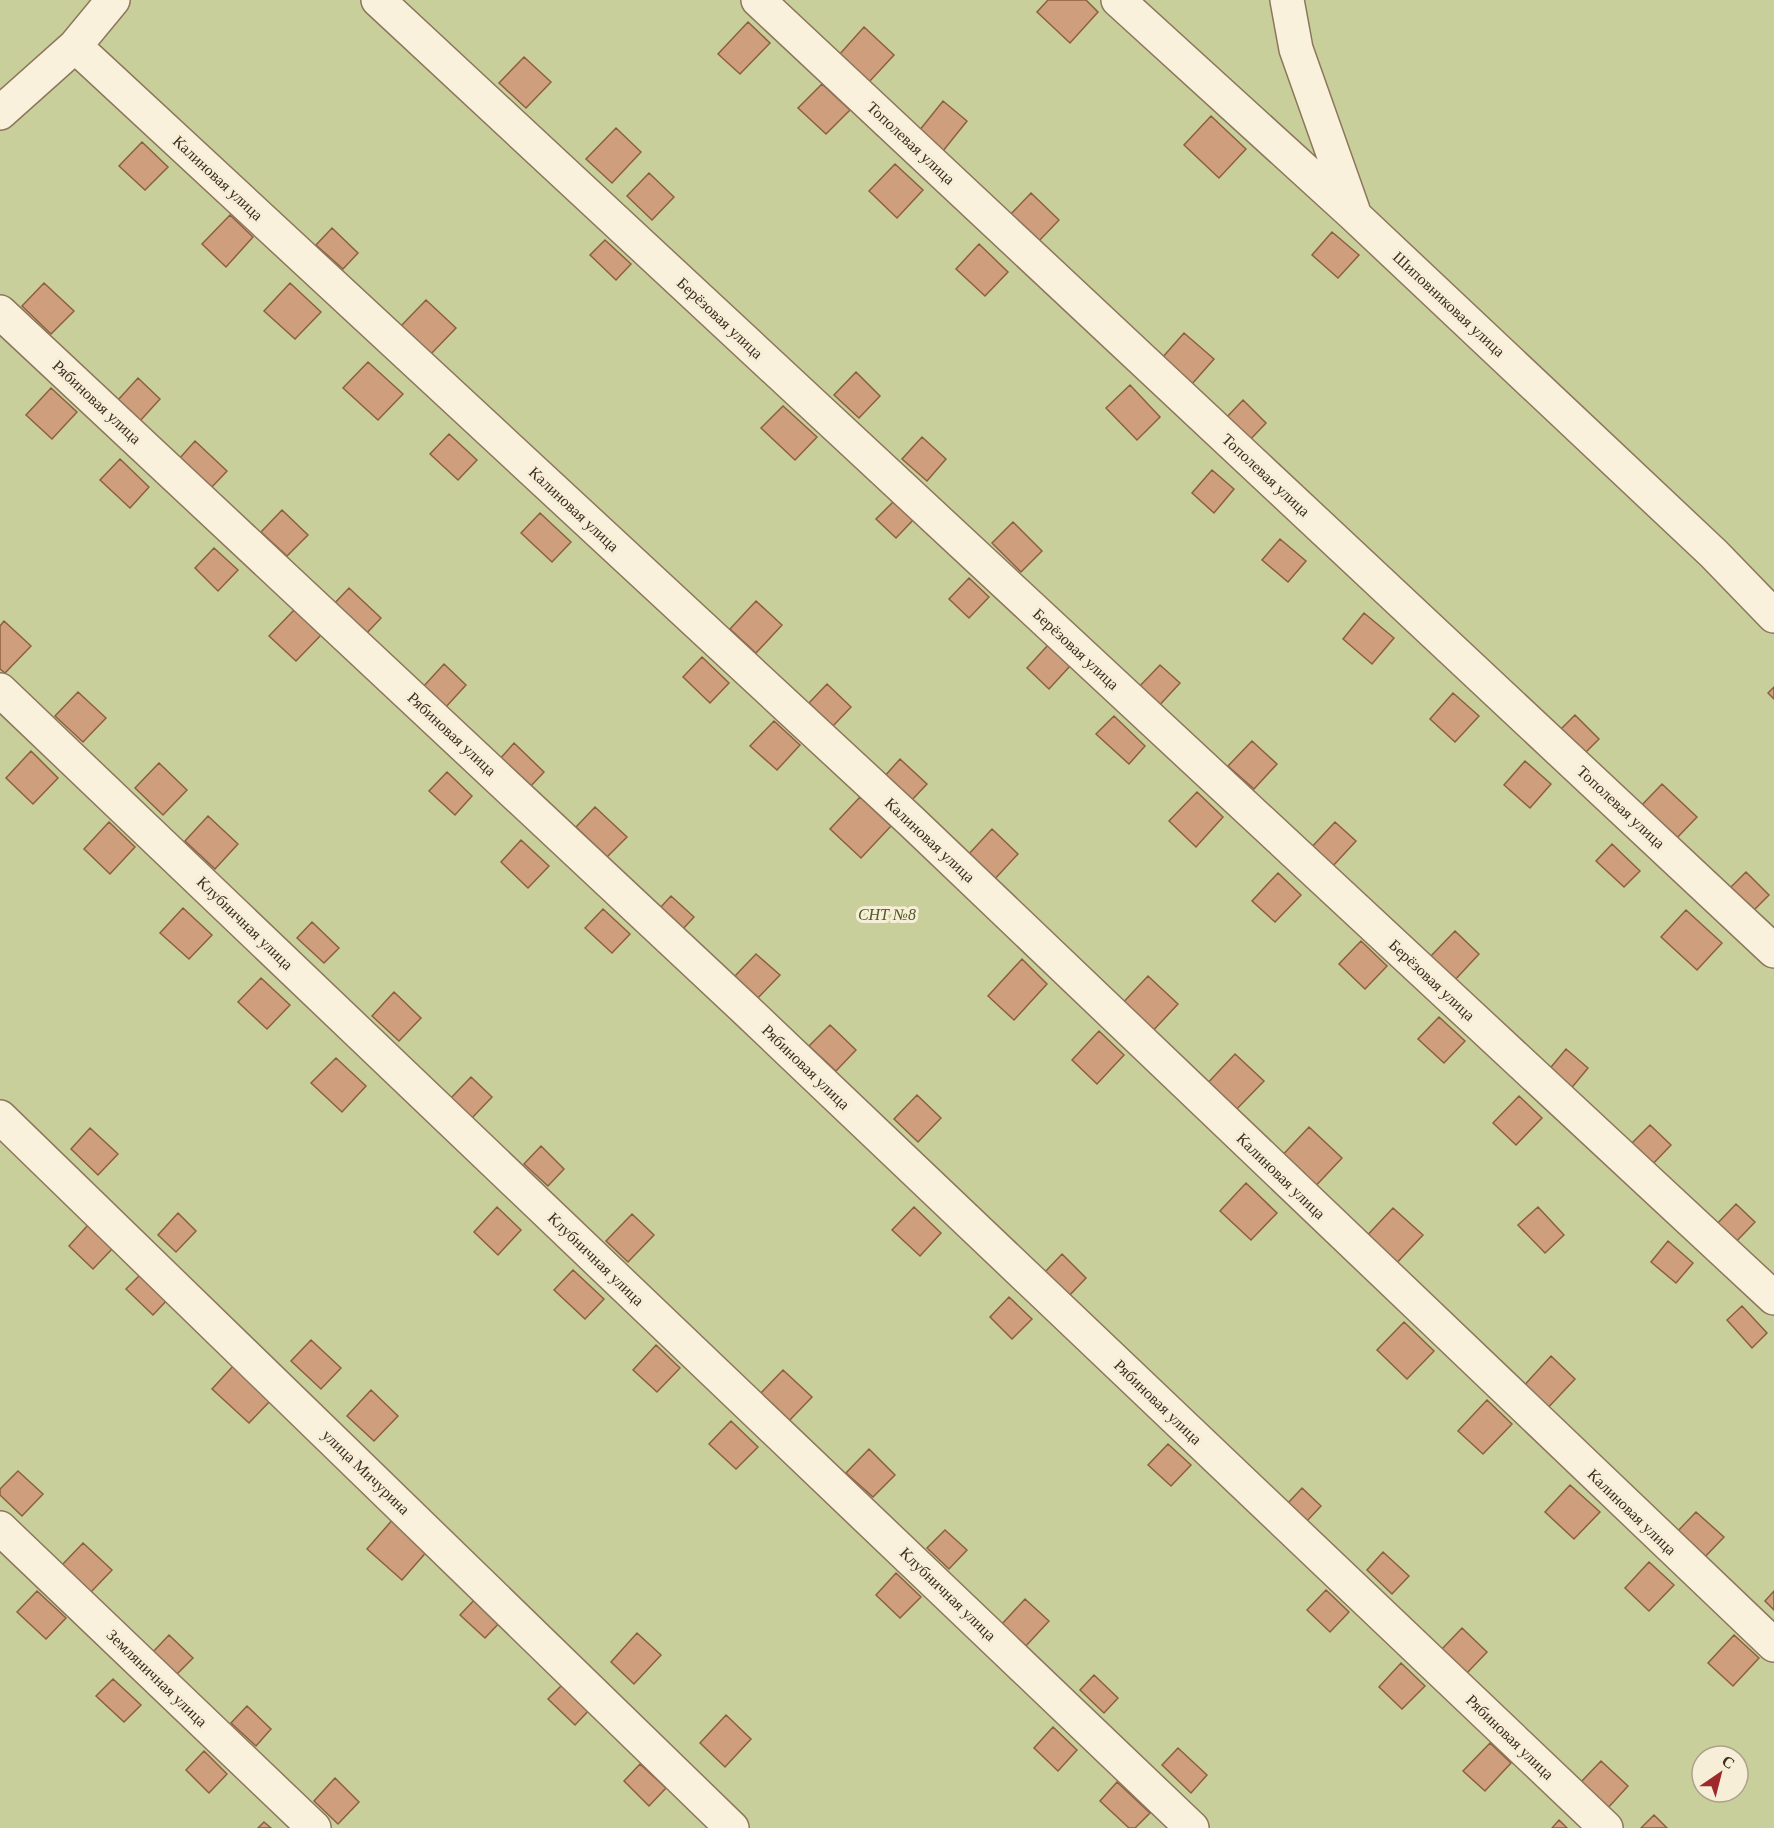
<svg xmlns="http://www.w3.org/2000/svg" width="1774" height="1828" font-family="'Times New Roman',serif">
<rect width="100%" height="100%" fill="#f0e4c8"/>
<path fill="#c9cf9b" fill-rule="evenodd" d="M0 0H1774V1828H0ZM1702 1756H1738V1792H1702Z"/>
<path fill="#cf9f7d" stroke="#8d5f41" stroke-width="1.5" d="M1048 0H1086L1098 12 1070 43 1037 12Z
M748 22 770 43 740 74 718 54Z
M864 27 894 55 869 82 839 55Z
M524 57 551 82 526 108 499 83Z
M822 84 850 110 826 134 798 108Z
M943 101 967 121 943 151 919 131Z
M1211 116 1246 149 1219 178 1184 145Z
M616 128 641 152 612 183 586 159Z
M142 142 168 167 145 190 119 166Z
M895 164 923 190 897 218 869 191Z
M649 173 674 197 652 220 627 196Z
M1031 193 1059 220 1038 242 1010 215Z
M230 215 253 237 226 267 202 244Z
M332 228 358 253 343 269 316 245Z
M1332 232 1359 255 1338 278 1312 255Z
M605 240 631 264 616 280 590 255Z
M979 244 1008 272 985 296 956 269Z
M44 283 74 311 51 334 22 306Z
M290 283 321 312 295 339 264 311Z
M426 300 456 328 429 356 399 328Z
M1184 333 1214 359 1192 384 1162 358Z
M368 362 403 394 378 420 343 388Z
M856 372 880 396 859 418 834 395Z
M138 378 160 399 140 421 118 400Z
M1130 385 1160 417 1137 440 1106 408Z
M51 388 77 412 52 439 26 415Z
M1243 400 1266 423 1248 442 1225 419Z
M783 406 817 437 795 460 761 428Z
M449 434 477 460 458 480 430 454Z
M922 437 946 459 927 481 902 459Z
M195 441 227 471 211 488 179 459Z
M120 459 149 487 130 508 100 480Z
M1212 470 1234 489 1214 513 1192 493Z
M895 500 915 518 896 538 876 519Z
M282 510 308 535 287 556 261 532Z
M540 513 571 542 552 562 521 533Z
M1013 522 1042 551 1021 572 992 543Z
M1280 539 1306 561 1288 582 1262 560Z
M214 548 238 570 218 591 195 568Z
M969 578 989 597 969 618 949 599Z
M349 588 381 618 364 636 332 606Z
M756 601 782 625 756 653 730 629Z
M294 610 321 635 296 661 269 636Z
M1364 613 1394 638 1372 664 1343 639Z
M4 621 31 646 5 673 0 669V626Z
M1048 645 1070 666 1049 689 1027 668Z
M702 657 729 683 710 703 683 677Z
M444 664 466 685 445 708 423 687Z
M1160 665 1180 683 1156 709 1136 690Z
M827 684 851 707 833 726 809 703Z
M1774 687V699L1768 693Z
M78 692 106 718 83 742 55 716Z
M1453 693 1479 716 1455 742 1430 719Z
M1575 715 1599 739 1582 756 1558 732Z
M1114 716 1145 746 1129 764 1096 734Z
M774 721 800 745 777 770 750 746Z
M1252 741 1277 764 1254 789 1228 766Z
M514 743 544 772 529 788 499 760Z
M31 751 58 778 33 804 6 778Z
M900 759 927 784 910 802 884 777Z
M1525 761 1551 784 1530 808 1504 785Z
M159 763 187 790 163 815 135 788Z
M447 772 472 796 455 815 429 791Z
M1662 784 1697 817 1674 841 1639 808Z
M1197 792 1223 817 1196 847 1169 821Z
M860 797 891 826 861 858 830 829Z
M595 807 627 837 607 857 576 827Z
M208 816 238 844 215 869 185 841Z
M109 822 135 847 110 874 84 849Z
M1335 822 1356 841 1332 867 1310 849Z
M992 829 1018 854 993 881 967 856Z
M521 840 549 866 528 888 501 862Z
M1612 844 1640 871 1624 887 1596 861Z
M1746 872 1769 895 1749 915 1726 892Z
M1278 873 1301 895 1275 922 1252 901Z
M671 896 694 917 682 930 660 908Z
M183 908 212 935 189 959 160 933Z
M603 909 630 934 612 953 585 928Z
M1686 910 1722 943 1697 970 1661 937Z
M312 922 339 948 324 963 297 938Z
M1455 931 1479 954 1454 981 1429 958Z
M1361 941 1387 966 1365 989 1339 964Z
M756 954 780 975 757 999 734 977Z
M1022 959 1047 984 1014 1020 988 996Z
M1148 976 1178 1004 1149 1035 1119 1007Z
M261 978 290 1005 267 1029 238 1002Z
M394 992 421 1018 399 1041 372 1016Z
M1439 1017 1465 1041 1444 1063 1418 1039Z
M830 1025 856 1050 836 1071 809 1046Z
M1099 1031 1124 1055 1097 1084 1072 1060Z
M1566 1049 1588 1068 1569 1091 1547 1072Z
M1235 1054 1264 1081 1231 1115 1203 1088Z
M336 1058 366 1086 342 1112 311 1083Z
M471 1077 492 1097 472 1118 451 1098Z
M917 1095 941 1118 918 1142 894 1119Z
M1519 1096 1542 1118 1516 1145 1493 1123Z
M1650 1125 1671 1145 1649 1168 1627 1148Z
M1309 1127 1342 1158 1310 1192 1277 1161Z
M90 1128 118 1154 98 1175 71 1149Z
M541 1146 564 1169 548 1186 524 1164Z
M1246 1183 1277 1213 1251 1240 1220 1211Z
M1736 1204 1755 1222 1732 1246 1713 1228Z
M497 1207 521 1230 498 1255 474 1232Z
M914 1207 941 1233 920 1256 892 1230Z
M1538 1207 1564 1235 1545 1253 1518 1225Z
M1393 1208 1423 1235 1391 1269 1361 1242Z
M178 1213 196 1231 176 1252 158 1235Z
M632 1214 654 1235 628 1262 606 1241Z
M88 1225 113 1248 93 1269 69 1246Z
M1668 1241 1693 1263 1676 1283 1651 1262Z
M1062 1254 1086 1278 1068 1297 1044 1273Z
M573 1270 604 1299 585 1319 554 1290Z
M142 1273 169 1298 153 1315 126 1289Z
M1009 1297 1032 1319 1012 1339 990 1317Z
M1742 1306 1767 1333 1752 1348 1727 1320Z
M1404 1322 1434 1351 1407 1379 1377 1350Z
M311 1340 341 1368 321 1389 291 1361Z
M656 1345 680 1368 657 1392 633 1370Z
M1551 1356 1575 1379 1544 1412 1520 1390Z
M234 1365 271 1400 249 1423 212 1389Z
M783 1370 812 1397 788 1422 760 1394Z
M371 1390 398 1416 374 1441 347 1416Z
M1487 1400 1512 1424 1483 1454 1458 1431Z
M731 1421 758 1447 736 1469 709 1444Z
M1168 1444 1191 1465 1171 1486 1148 1465Z
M869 1449 895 1475 873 1497 846 1473Z
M18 1471 43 1494 22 1516 0 1495V1489Z
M1570 1485 1600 1512 1574 1539 1545 1512Z
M1302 1488 1321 1506 1307 1521 1288 1503Z
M1696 1512 1724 1537 1703 1559 1675 1534Z
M394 1518 429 1549 402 1580 367 1549Z
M945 1530 967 1550 949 1569 927 1548Z
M83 1543 112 1570 91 1592 62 1565Z
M1383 1552 1409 1576 1392 1594 1367 1570Z
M1649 1562 1674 1585 1649 1611 1625 1588Z
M896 1573 921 1597 900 1618 876 1595Z
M1326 1590 1349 1612 1330 1632 1307 1610Z
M37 1591 66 1618 46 1639 17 1612Z
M1774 1591V1610L1765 1601Z
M478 1596 503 1619 485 1638 460 1615Z
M1025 1599 1049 1621 1025 1647 1001 1625Z
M1462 1628 1487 1652 1467 1673 1442 1649Z
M637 1633 661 1655 634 1684 611 1662Z
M169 1635 193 1658 175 1676 152 1653Z
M1734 1635 1759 1658 1733 1686 1708 1663Z
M1401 1663 1425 1686 1402 1709 1379 1687Z
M1094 1675 1118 1698 1104 1713 1080 1690Z
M113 1679 141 1705 124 1722 96 1696Z
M568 1679 595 1704 575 1725 548 1699Z
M247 1706 271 1729 256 1746 231 1723Z
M726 1715 751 1739 725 1767 700 1743Z
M1053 1727 1077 1750 1058 1771 1034 1748Z
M1490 1743 1511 1763 1485 1791 1463 1771Z
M1178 1748 1207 1775 1191 1793 1162 1765Z
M204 1751 227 1774 209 1793 186 1770Z
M1601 1761 1628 1786 1607 1809 1580 1783Z
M640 1764 666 1788 649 1806 624 1781Z
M335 1778 359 1802 338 1824 314 1801Z
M1117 1782 1150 1813 1135 1828H1129L1100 1801Z
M1654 1815 1667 1828H1641Z
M1559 1820 1567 1828H1552Z
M264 1822 271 1828H258Z"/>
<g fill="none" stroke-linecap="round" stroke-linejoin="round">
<g stroke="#8d765c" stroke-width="36">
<path id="street" d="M378 0 1774 1298
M758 0 1774 951
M1118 0 1354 215 1714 554 1774 616
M1287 0 1296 49 1353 210
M75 46 912 822 1774 1645
M0 113 75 46 113 0
M0 312 744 1008 1606 1828
M0 690 1192 1828
M0 1117 732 1828
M0 1528 314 1828"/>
</g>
<use href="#street" stroke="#faf1dc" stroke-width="33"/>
</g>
<g text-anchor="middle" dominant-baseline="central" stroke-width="6" stroke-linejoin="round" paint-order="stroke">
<g font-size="16" fill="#3d2e20" stroke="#f7eed8">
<text transform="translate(911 143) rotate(43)">Тополевая улица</text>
<text transform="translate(218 178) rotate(43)">Калиновая улица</text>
<text transform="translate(1449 304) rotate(43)">Шиповниковая улица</text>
<text transform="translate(720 318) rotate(43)">Берёзовая улица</text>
<text transform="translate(97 402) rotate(43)">Рябиновая улица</text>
<text transform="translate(1266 475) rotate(43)">Тополевая улица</text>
<text transform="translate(574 509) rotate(43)">Калиновая улица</text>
<text transform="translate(1076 649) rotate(43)">Берёзовая улица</text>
<text transform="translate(452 734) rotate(43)">Рябиновая улица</text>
<text transform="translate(1621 807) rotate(43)">Тополевая улица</text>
<text transform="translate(930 840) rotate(43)">Калиновая улица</text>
<text transform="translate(245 923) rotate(44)">Клубничная улица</text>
<text transform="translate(1432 980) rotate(43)">Берёзовая улица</text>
<text transform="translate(806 1067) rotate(44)">Рябиновая улица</text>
<text transform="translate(1281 1176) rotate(44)">Калиновая улица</text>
<text transform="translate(596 1259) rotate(44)">Клубничная улица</text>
<text transform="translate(1158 1402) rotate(44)">Рябиновая улица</text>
<text transform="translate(366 1472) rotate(44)">улица Мичурина</text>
<text transform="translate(1632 1512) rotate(44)">Калиновая улица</text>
<text transform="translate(948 1594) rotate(44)">Клубничная улица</text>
<text transform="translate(157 1678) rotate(44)">Земляничная улица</text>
<text transform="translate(1510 1737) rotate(44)">Рябиновая улица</text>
</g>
<g font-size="16" font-style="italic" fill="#4d5a26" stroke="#f7eed8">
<text x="887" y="914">СНТ №8</text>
</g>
</g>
<g transform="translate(1720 1774) rotate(35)"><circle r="28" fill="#f7eed8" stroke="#ada18e" stroke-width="1.5"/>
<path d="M0-4.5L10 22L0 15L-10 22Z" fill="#9e2a2b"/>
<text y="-9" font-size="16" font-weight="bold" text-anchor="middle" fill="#3d2e20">С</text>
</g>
</svg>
